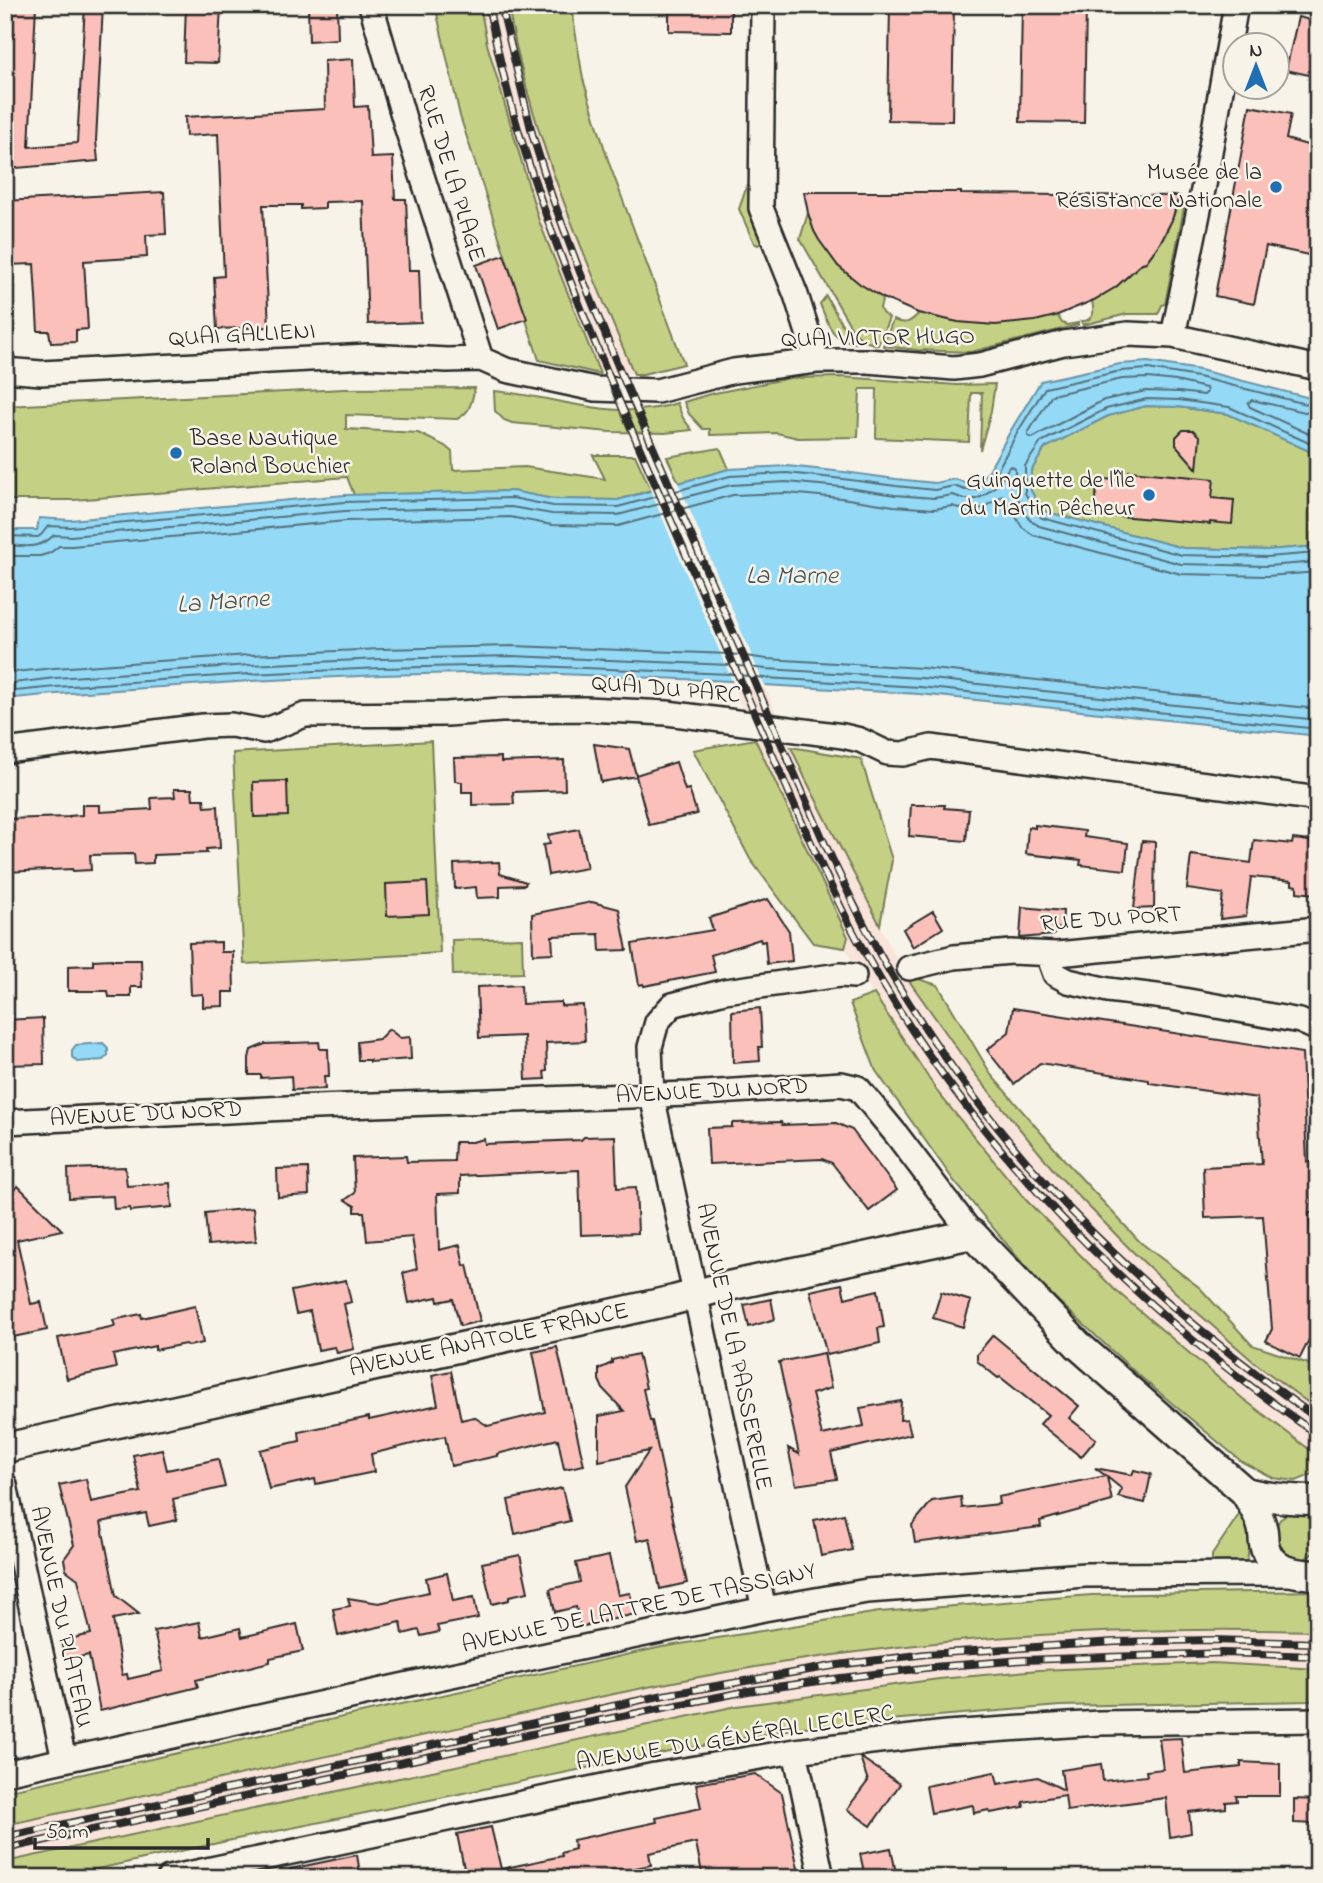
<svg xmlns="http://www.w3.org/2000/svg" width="1323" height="1883" font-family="'Indie Flower',sans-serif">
<rect width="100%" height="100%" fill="#f7f3e8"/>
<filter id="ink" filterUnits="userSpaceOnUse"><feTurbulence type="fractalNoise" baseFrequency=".0143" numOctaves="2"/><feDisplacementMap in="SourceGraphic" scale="14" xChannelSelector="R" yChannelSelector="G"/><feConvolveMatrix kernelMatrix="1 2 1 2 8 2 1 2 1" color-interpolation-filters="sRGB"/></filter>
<g filter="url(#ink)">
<path fill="#f8e4da" d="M435 5H571L583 79 609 163 684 364 643 374 586 371 539 360 460 116Z
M730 681 764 685 804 777 905 975 975 1074 1056 1173 1130 1249 1188 1305 1255 1363 1318 1411V1469L1311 1475 1296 1481 1273 1478 1242 1462 1136 1373 1040 1284 954 1181 876 1071 850 1003 873 994 845 948 813 943 750 859 693 750 755 739Z
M1314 1591 1318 1592V1698L1310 1701 1060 1706 804 1727 627 1760 232 1840 55 1878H5V1790L229 1740 662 1647 879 1612 1091 1595Z"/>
<path fill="#c4d185" stroke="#787e58" stroke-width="2" d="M435 5H480L487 44 539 221 600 374 539 360 460 116Z
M508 5H571L583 79 609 163 684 364 643 374H634C584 255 530 134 508 5Z
M747 186 750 187 761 239V243L758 245 754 243 739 209Z
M1184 208 1165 304 1162 305 1158 314H1127L1083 325 1081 321H1085C1095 318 1094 310 1092 301L1116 287 1142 263 1146 262 1165 236 1176 209Z
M808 213C821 252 847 277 883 298L880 308 882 313 889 318 878 345 864 341 854 332 800 239Z
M826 296 843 326 855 343C830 339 829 325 820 304Z
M919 313C966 326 1010 327 1057 315L1062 323 1067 325 1078 323V325L971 352 917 350 883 346 893 320C906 325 910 323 919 313Z
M841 377 957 385 995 384 991 411 980 450 982 393H971L969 442 876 438 877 389H860L858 437 798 438 777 433 710 435V429H703L689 414 684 402 710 394 790 378Z
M475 388C471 403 471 412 457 419L346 415V429L418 433 445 446 452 452 453 470 525 467 605 479 593 455H635L651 490 618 500 553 499 512 491 354 495 347 477 74 500H5V406L344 389Z
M494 391C555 396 617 423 677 403L683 418 692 430 665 433 610 432 512 423 504 420 495 411Z
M1146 406 1178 407 1228 414 1318 455V546L1267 550 1183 548 1043 511 1031 491V471L1045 448 1108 416Z
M720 448 729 469 679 483 667 457Z
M755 739 848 937 845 948 813 943 750 859 693 750Z
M431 741 440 953 244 964 233 753Z
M791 747 861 759 892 860 880 925 805 778Z
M522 938 523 973 453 975 452 940Z
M905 975 938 985 992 1076 1069 1165 1140 1242 1200 1288 1252 1345 1318 1367V1410L1255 1363 1191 1307 1130 1249 1056 1173 975 1074Z
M874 994 939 1094 1026 1200 1114 1289 1242 1398 1318 1456V1469L1311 1475 1296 1481 1273 1478 1242 1462 1136 1373 1040 1284 954 1181 876 1071 850 1003Z
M1244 1507 1253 1523 1247 1561 1212 1564V1555Z
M1298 1510 1310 1514 1318 1520V1548C1302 1567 1292 1561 1276 1546 1275 1525 1276 1515 1298 1510Z
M1314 1591 1318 1592V1631C1164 1627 1010 1632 857 1652 713 1670 572 1703 430 1734 289 1765 147 1794 5 1825V1791L662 1647 879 1612 1091 1595Z
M1212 1663 1318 1669V1698L1310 1701 1060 1706 804 1727 627 1760 232 1840 55 1878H5V1862L737 1706 939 1679 1039 1670Z"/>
<path fill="#94d9f6" stroke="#6a93a5" stroke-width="2" d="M1148 362 1200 370 1318 400V455L1228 414 1178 407 1146 406 1108 416 1045 448 1031 471V491L1043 511 1183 548 1267 550 1318 546V736L919 694 764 685 730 681 511 672 381 675 251 681 56 694 5 699V530H37L39 518 70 520 345 495 512 491 553 499 618 500 729 469 787 466 844 472 896 479 935 483 955 479 966 483H975L988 472 1011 430 1041 381 1120 364Z
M103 1043 108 1048V1055L103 1060 77 1062 72 1057V1050L76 1045Z"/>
<path fill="#f7f3e8" d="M677 480 766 689 734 685 649 487Z"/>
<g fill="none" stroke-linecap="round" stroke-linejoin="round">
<path stroke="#55717c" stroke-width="2" d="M1148 378 1176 381 1206 388 1207 392 1204 395 1179 392 1146 391 1104 400 1032 438 1028 436V433L1052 395 1122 379Z
M1318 415 1252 400 1248 403 1250 407 1318 438
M1318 447 1229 407 1179 400 1147 399 1106 409 1041 442 1025 466V493L1037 514 1042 518 1182 555 1267 557 1318 553
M5 536 38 537 42 534 48 526 71 527 345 502 512 498 553 506 618 507 730 476 787 473 843 479 896 486 935 490 954 486 965 490H975L994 477 1017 433 1045 388 1121 371 1148 369 1198 377 1318 407
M5 545C25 546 39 550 54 535L71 536 345 511 511 507 552 514 618 515 731 485 786 482 842 487 895 495 934 498 953 495 964 499H976L983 496 998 484 1009 467 1012 466 1015 469C1015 490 1018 515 1039 526L1181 564 1267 566 1318 562
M5 556H40L50 553 59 546H72L346 521 510 517 552 525 618 526 733 495 787 493 841 498 894 506 934 509 952 506 966 510 983 508 1003 495 1022 527 1033 535 1181 574 1267 576 1318 572
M5 673 54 668 249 655 381 649 512 646 731 654 767 659 922 668 1318 709
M5 684 55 678 250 665 381 659 512 656 730 665 766 669 921 678 1318 720
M5 692 56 687 250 674 381 668 512 665 730 674 765 678 920 687 1318 729"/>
</g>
<path fill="#fcc0ba" stroke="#2b2b2b" stroke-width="2" d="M5 5H36L29 147 77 143 85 5H103L96 141 98 161 5 169Z
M186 5H221L218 63 184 62Z
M337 5 338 39 309 41 308 6Z
M669 5H731V32L669 31Z
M890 5H954L952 121 888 120Z
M1022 5H1086L1084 123 1020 122Z
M1298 17 1318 22V77L1286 70Z
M353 59 355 107 368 106 371 158 393 157 395 199H406L409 270H419L421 322 368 324 363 201 325 202V208L301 209V205H263L269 327 217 329 214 277 224 276 218 134 186 136 185 117 325 109 324 61Z
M1250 106 1291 114 1286 139 1318 148V257L1266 246 1254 304 1215 296Z
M164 192 166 234 146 235 147 257 84 261 88 329 76 330V342L51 343 49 331H38L34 264 5 265V201Z
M804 192H961V194L1179 196 1172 220 1160 243 1146 262 1142 263 1116 287 1094 300 1055 316 1035 321 995 325 958 322 918 313 883 298 860 284 838 266 819 240 814 231 808 213Z
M504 255 527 319 498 329 476 265Z
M1183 430H1193L1200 437 1197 469 1176 445V437Z
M1129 471 1214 479 1212 498 1234 500 1232 524 1210 522V524L1095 514 1097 483H1102L1103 479 1129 481Z
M594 744 629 749 636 775 676 762 685 790 689 789 697 814 649 825 636 776 601 782Z
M501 757V762L564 760 565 790 513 792 514 804 472 805V792H462V782L455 781 454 758Z
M287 781 288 816 254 817 253 782Z
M174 789H192L193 799H204L205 807 218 806 220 848 206 849 207 853 153 855V863L135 864 134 854 90 855 91 870 73 871 72 869 5 872V819L69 817V816L82 815V805H100V812L152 809 151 798 175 797Z
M911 805H945L944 808 969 810 966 841 909 836Z
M1035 825 1085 831 1084 837 1128 843 1125 870 1080 865 1081 860 1026 854 1028 827 1035 828Z
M579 829 587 868 548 875 543 845 550 844 548 835Z
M1293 839 1318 842 1316 894 1297 892V886L1292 885V881L1251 877 1246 916 1220 919 1223 894 1187 889 1191 855 1251 863 1254 840 1292 844Z
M1142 841 1155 842 1154 908 1134 909Z
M499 862 500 874 526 882 525 885 500 886V897L477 898 476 887 455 889 454 864Z
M427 882 429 914 387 916 386 884Z
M768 899 789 931 792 961 767 964 765 941 761 942 760 939 711 955 715 972 644 986 643 984 639 985 632 944 713 930 709 918Z
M592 902 619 909 627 950 600 951 599 934 552 936 553 953 533 954 532 914Z
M1022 907 1063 911 1062 929 1055 928 1054 935 1020 938Z
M933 911 943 928 913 947 903 929Z
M221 942V952H233L234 992H223V1006L203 1007V994L191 995 189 943Z
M112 959V960H141L142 987H131V997H109L108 991H68V966L93 965V960Z
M521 985 522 1004 561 1002V1006L583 1005 585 1041 546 1043 547 1071 544 1072 545 1079 526 1080 524 1036 479 1038 477 987Z
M760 1008 762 1047H759L760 1061 733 1063 732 1011Z
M1013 1008 1302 1053 1307 1162H1311L1313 1213H1309L1318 1322 1300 1358 1266 1341 1272 1329 1263 1216 1205 1218 1203 1167 1262 1164 1257 1098 1149 1083V1080L1040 1063 1014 1084 987 1050 1009 1032Z
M43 1018 44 1064 5 1065V1020Z
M389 1029 400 1038 410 1037 411 1059 370 1062V1060H358L357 1042 379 1039Z
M319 1042 320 1049H328L329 1076H324L325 1089 292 1090 291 1076 261 1078V1075H249V1058L251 1050 265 1044Z
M781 1122 782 1125 836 1123 852 1130 897 1190 869 1211 832 1163 822 1159 709 1164 707 1128 732 1127V1123Z
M615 1136 617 1188 636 1187 638 1233 581 1235 579 1170 460 1176V1193L437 1194 439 1250 460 1245 464 1266 467 1265 480 1321 460 1326 453 1299 438 1302 437 1297 409 1303 403 1273 417 1269 412 1237 367 1241 364 1212H355V1206L345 1200 355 1193 353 1158 406 1156 407 1162 454 1161 455 1142H472L484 1139 485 1144 581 1140 584 1137Z
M125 1167 127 1186 170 1183 172 1207 130 1211V1208L114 1209 113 1196 69 1198 68 1169Z
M308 1168 309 1195 278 1197 277 1169Z
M18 1186 62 1230 17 1240 31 1304 41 1302 47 1330 13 1337 5 1302V1198Z
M253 1208 256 1241 208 1245 205 1213Z
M346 1280 351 1302 344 1304 354 1349 337 1353 335 1347 318 1350 310 1311 296 1314 291 1291Z
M842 1284 845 1298 878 1290 884 1327 878 1328 880 1343 827 1355 810 1291Z
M941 1292 971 1301 963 1327 933 1318Z
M771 1299 775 1319 749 1327 744 1305Z
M195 1306 203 1343 189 1346 185 1344 155 1350V1346L113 1355 116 1368 67 1379 58 1338 115 1326 113 1320 141 1314 142 1318Z
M993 1335 1079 1406 1069 1418 1096 1439 1081 1457 1040 1424 1048 1415 1000 1377 998 1378 977 1361V1354Z
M557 1347 584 1465 564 1469 558 1439 497 1454V1456L451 1466 445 1436 371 1454 374 1472 316 1484 315 1479 269 1489 260 1450 300 1441 299 1432 369 1417V1420L438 1405 432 1375 451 1371 461 1420 474 1417 488 1426 545 1412 533 1352Z
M824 1353 831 1388 812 1394 822 1435 864 1426 860 1408 901 1401 900 1420 907 1419 911 1434 831 1453 837 1479 796 1485 788 1448 799 1454 779 1362Z
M638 1354 646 1388 643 1389 650 1421H652L687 1583 660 1589 650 1538 637 1541 625 1487 649 1451 599 1461V1416L624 1411 603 1389 599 1380V1369L612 1363V1360Z
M162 1449 167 1470 218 1459 225 1487 173 1499 177 1520 149 1526 146 1513 101 1522 116 1596 139 1614 113 1619 122 1675 127 1674 128 1679 163 1671 154 1631 199 1622 202 1637 240 1628 242 1637 297 1624 303 1651 270 1658V1662L196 1680 198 1687 100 1711 89 1655 65 1660 61 1641 91 1634 78 1579 66 1570 64 1559 74 1545 59 1485 86 1479 91 1502 141 1492 133 1455Z
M1095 1468 1132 1475 1134 1470 1151 1474 1145 1503 1118 1497 1122 1489 1107 1477 1112 1501 1040 1521 1041 1527 915 1543 912 1525 932 1501 961 1497 962 1508 999 1504 998 1497 1106 1476Z
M562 1488 570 1521 515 1534 508 1500Z
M844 1514 852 1550 821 1556 814 1520Z
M520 1555 528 1592 509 1596V1600L492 1604 482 1563Z
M609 1556 618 1595 630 1593 635 1614 580 1627 576 1607 555 1612 550 1589 580 1582 576 1563Z
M447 1573 453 1601 474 1597 478 1618 437 1626 439 1632 421 1636 419 1630 403 1634 401 1622 338 1636 333 1609 350 1606 348 1598 379 1603 429 1592 426 1578Z
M1181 1738 1185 1773 1241 1767V1762L1280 1764V1796H1236L1237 1801 1226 1802V1808L1189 1812 1191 1833 1170 1837 1166 1798 1067 1811 1065 1795 1023 1802 1024 1807 990 1813 989 1810 974 1813 973 1805 931 1813 926 1786 995 1772 998 1784 1038 1777 1064 1790 1061 1770 1101 1764 1103 1781 1147 1776 1146 1771 1163 1769 1159 1739Z
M860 1757 900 1784 871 1826 847 1809 868 1781Z
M755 1774 782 1793 800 1878H703L696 1843 649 1853 651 1865 620 1871V1869L580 1878H466L457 1834 491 1827 501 1869 562 1856 561 1853 575 1849 573 1840 657 1822 656 1818 701 1808 696 1784Z
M1294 1799 1318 1800V1824L1294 1823Z
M891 1848 897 1878H868L867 1872H864L860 1854Z
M357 1855 360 1873 339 1878H291L290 1869Z"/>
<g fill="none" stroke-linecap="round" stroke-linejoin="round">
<g stroke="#2b2b2b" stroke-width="28">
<path id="minor" d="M371 5 407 129 481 359
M763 5 761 208 796 295 817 361
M1173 336 1205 180 1236 5
M5 370 41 373 368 356 447 360 481 359 506 370 595 389 657 391 734 371 817 361H867L954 368 980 365 1064 343 1128 334 1173 336 1318 368
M5 751 203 726 231 725 264 731 305 715 447 714 501 710 586 709 667 713 843 736 860 740 887 753 903 754 931 747 1318 799
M1057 954 1051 963 1055 974 1068 981 1108 990 1172 998 1300 1021 1318 1029
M909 968 954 957 1011 952 1057 954 1318 929
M5 1122 287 1108 689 1094 841 1084 858 1088 896 1134 972 1234
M5 1485 64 1760
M764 1609 652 1096 650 1047 657 1022 672 1005 725 991 840 975 854 976
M795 1751 822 1878
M5 1773 428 1680 764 1609 867 1591 1085 1575 1294 1574
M169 1878 655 1775 795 1751 946 1733 1099 1723 1318 1720"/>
</g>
<g stroke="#2b2b2b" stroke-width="33">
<path id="tertiary" d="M5 1448 674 1300 719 1288 972 1234 1079 1346 1245 1492C1251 1503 1259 1514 1262 1527 1264 1533 1263 1539 1264 1544 1270 1572 1294 1574 1318 1575
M1245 1492C1270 1498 1293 1500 1318 1500"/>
</g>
<use href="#minor" stroke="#f7f3e8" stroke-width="23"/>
<use href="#tertiary" stroke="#f7f3e8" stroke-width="28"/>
<g stroke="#2b2b2b" stroke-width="8">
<path id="rail" d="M488 5C498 52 508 99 523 145 566 286 628 420 686 555 716 625 747 695 777 765 802 822 826 880 855 935 966 1140 1127 1303 1318 1435
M501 5 533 137 552 197 580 272 620 371 824 842C845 886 866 932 891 974 937 1050 989 1122 1049 1187 1129 1275 1222 1351 1318 1419
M5 1837 664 1695 838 1665 926 1654 1115 1642 1212 1640 1318 1643
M5 1849 532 1734 748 1691 841 1678 933 1667 1023 1660 1223 1653 1318 1656"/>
</g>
<use href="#rail" stroke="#f7f3e8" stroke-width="5" stroke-dasharray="16" stroke-linecap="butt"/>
</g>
</g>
<g fill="#1f6fb2" stroke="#f7f3e8" stroke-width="2.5">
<circle cx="1276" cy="187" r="7"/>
<circle cx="176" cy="453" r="7"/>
<circle cx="1149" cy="495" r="7"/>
</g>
<g text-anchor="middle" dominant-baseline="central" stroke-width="5" stroke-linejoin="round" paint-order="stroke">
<g font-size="24" fill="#2b2b2b" stroke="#f7f3e8" text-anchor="end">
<text x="1262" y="173">Musée de la<tspan x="1262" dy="28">Résistance Nationale</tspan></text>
<text x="190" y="439" text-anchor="start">Base Nautique<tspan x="190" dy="28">Roland Bouchier</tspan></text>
<text x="1135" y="481">Guinguette de l'île<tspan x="1135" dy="28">du Martin Pêcheur</tspan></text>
</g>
<g font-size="24" fill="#2b2b2b" stroke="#f7f3e8">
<text transform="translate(450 174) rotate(73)">RUE DE LA PLAGE</text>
<text transform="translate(242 336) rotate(-3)">QUAI GALLIENI</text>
<text transform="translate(878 339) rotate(-1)">QUAI VICTOR HUGO</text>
<text transform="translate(666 690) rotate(5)">QUAI DU PARC</text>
<text transform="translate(1111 920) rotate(-4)">RUE DU PORT</text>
<text transform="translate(712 1092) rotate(-3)">AVENUE DU NORD</text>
<text transform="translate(146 1115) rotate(-3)">AVENUE DU NORD</text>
<text transform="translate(489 1341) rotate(-12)">AVENUE ANATOLE FRANCE</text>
<text transform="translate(733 1347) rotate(78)">AVENUE DE LA PASSERELLE</text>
<text transform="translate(639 1609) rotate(-12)">AVENUE DE LATTRE DE TASSIGNY</text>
<text transform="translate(60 1617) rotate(78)">AVENUE DU PLATEAU</text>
<text transform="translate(735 1739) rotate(-9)">AVENUE DU GÉNÉRAL LECLERC</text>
</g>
<g font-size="26" font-style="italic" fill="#45565e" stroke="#f7f3e8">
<text x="792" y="577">La Marne</text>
<text transform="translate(223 603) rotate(-4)">La Marne</text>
</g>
</g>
<rect width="1323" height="1883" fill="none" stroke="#f7f3e8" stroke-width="28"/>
<rect x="14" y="14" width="1295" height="1855" fill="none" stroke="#2b2b2b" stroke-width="2.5" filter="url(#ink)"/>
<g transform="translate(1256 66)"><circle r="33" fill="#f7f3e8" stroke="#a5a39c" stroke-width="2"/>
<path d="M0-5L12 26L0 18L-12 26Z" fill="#1f6fb2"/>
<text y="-10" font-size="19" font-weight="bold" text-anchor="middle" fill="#2b2b2b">N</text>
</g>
<path d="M35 1838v10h173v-10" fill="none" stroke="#2b2b2b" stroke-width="3.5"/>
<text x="46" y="1838" font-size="21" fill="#2b2b2b" stroke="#f7f3e8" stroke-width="5" paint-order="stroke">50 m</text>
</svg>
